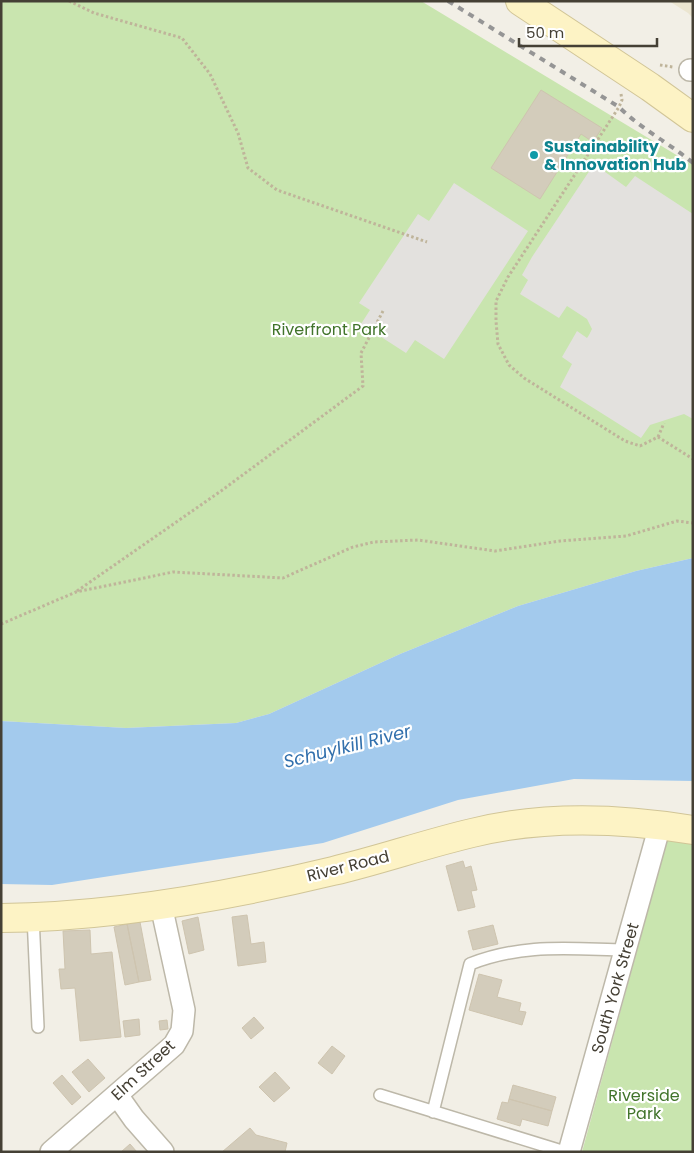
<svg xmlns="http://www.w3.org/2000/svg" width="694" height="1153" font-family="Poppins,sans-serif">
<rect width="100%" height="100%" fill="#f2efe6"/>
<path fill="#ebe5d0" d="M669 1H693V18L688 13Z"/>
<path fill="#c9e5af" d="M1 1H421L693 165V558L636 571 518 606 400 654 269 714 236 723 126 728 1 721Z
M668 837 693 843V1152H582Z"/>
<path fill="#e3e1de" d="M594 164 626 187 635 176 693 214V419L684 414 650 425 641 438 560 387 572 364 562 357 577 331 587 338 589 335 592 329 587 319 567 306 559 318 520 294 528 280 522 275 532 257Z
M454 183 528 231 444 359 415 340 406 353 361 324 370 310 359 303 418 214 429 221Z"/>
<path fill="#a3caed" d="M693 558V781L574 779 458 800 323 843 52 885 1 884V721L126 728 236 723 269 714 400 654 518 606 636 571Z"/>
<path fill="#d3ccbb" stroke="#cec4af" d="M541 90 602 128 593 142 581 134 540 199 491 168Z
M463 861 465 868 471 866 477 890 471 891 475 907 458 911 446 866Z
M247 915 251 944 264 942 266 962 238 966 232 917Z
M198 917 204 950 189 954 182 921Z
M140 922 151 980 139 982 127 924Z
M127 924 139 982 125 985 114 927Z
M493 925 498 944 473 950 468 931Z
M90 930 91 954 112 952 121 1037 80 1041 75 988 61 989 59 969H65L63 931Z
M479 974 502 980 497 997 521 1003 519 1011 526 1012 522 1025 469 1010Z
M254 1017 264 1028 251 1039 242 1028Z
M139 1019 140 1035 125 1037 123 1021Z
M167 1020 168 1029 160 1030 159 1021Z
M332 1046 345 1056 332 1074 318 1063Z
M88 1059 105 1078 89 1092 72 1072Z
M275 1072 290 1088 274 1102 259 1087Z
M62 1075 81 1097 72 1105 53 1083Z
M513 1085 556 1097 552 1111 509 1099Z
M509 1099 552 1111 548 1126 522 1119 520 1126 497 1119 502 1102 508 1103Z
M250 1128 256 1135 287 1143 285 1152H222Z
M130 1144 137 1152H121Z"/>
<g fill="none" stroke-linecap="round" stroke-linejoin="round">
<g stroke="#bdb8a9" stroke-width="14">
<path id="lane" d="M33 916 38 1027
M380 1095 565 1152
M433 1112 470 964C524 943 569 949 626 950"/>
</g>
<g stroke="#bdb8a9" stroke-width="24">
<path id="street" d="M690 70H693
M117 1095 134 1119 163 1152
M51 1152 174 1045 182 1031 184 1010 161 905
M569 1152 660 825"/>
</g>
<g stroke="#d1c597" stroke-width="30">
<path id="secondary" d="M520 1 650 87 693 118
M1 918C113 917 225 897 333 871 380 860 425 844 472 833 545 815 619 818 693 830"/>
</g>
<path stroke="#bfb49a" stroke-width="3" stroke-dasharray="2.5 2.5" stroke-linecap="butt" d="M69 1 94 13 182 38 210 74 238 133 248 168 277 190 427 242
M660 65 673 67
M621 94 622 100 619 107 508 277 496 301V321L498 344 509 365 524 378 625 441 640 446 658 437 693 459
M658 437 664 423
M77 591 221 491 363 386 361 353 383 311
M1 624 76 592 173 572 283 578 353 547 374 542 418 540 495 551 560 541 626 536 677 521 693 523"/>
<use href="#lane" stroke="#fff" stroke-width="11"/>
<use href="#street" stroke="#fff" stroke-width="21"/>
<use href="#secondary" stroke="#fdf3c5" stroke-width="28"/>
<path stroke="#959595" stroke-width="4" stroke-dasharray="6 6" stroke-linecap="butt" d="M448 1 619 107C641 129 669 143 693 163"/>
</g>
<circle fill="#0f9aa8" stroke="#fff" stroke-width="2" cx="534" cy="155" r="5"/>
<g text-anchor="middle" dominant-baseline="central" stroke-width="4.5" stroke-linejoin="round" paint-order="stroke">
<g font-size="16" font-weight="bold" fill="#0d838f" stroke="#fff" text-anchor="start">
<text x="544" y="146">Sustainability<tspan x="544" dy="18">&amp; Innovation Hub</tspan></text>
</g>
<g font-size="16" fill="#41742b" stroke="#fff">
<text x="329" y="329">Riverfront Park</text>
<text x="644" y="1095">Riverside<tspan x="644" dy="18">Park</tspan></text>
</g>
<g font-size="16" fill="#454035" stroke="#fff">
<text transform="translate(348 866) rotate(-14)">River Road</text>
<text transform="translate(615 988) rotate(-74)">South York Street</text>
<text transform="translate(143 1070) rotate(-43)">Elm Street</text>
</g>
<g font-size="18" font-style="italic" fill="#3270ad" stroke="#fff">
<text transform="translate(347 746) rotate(-14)">Schuylkill River</text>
</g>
</g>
<rect width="694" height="1153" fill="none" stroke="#454035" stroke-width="5"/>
<path d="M519 38v8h138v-8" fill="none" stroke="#454035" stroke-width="2.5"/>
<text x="526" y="38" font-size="15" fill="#454035" stroke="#ffffff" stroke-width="4" paint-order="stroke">50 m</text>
</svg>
